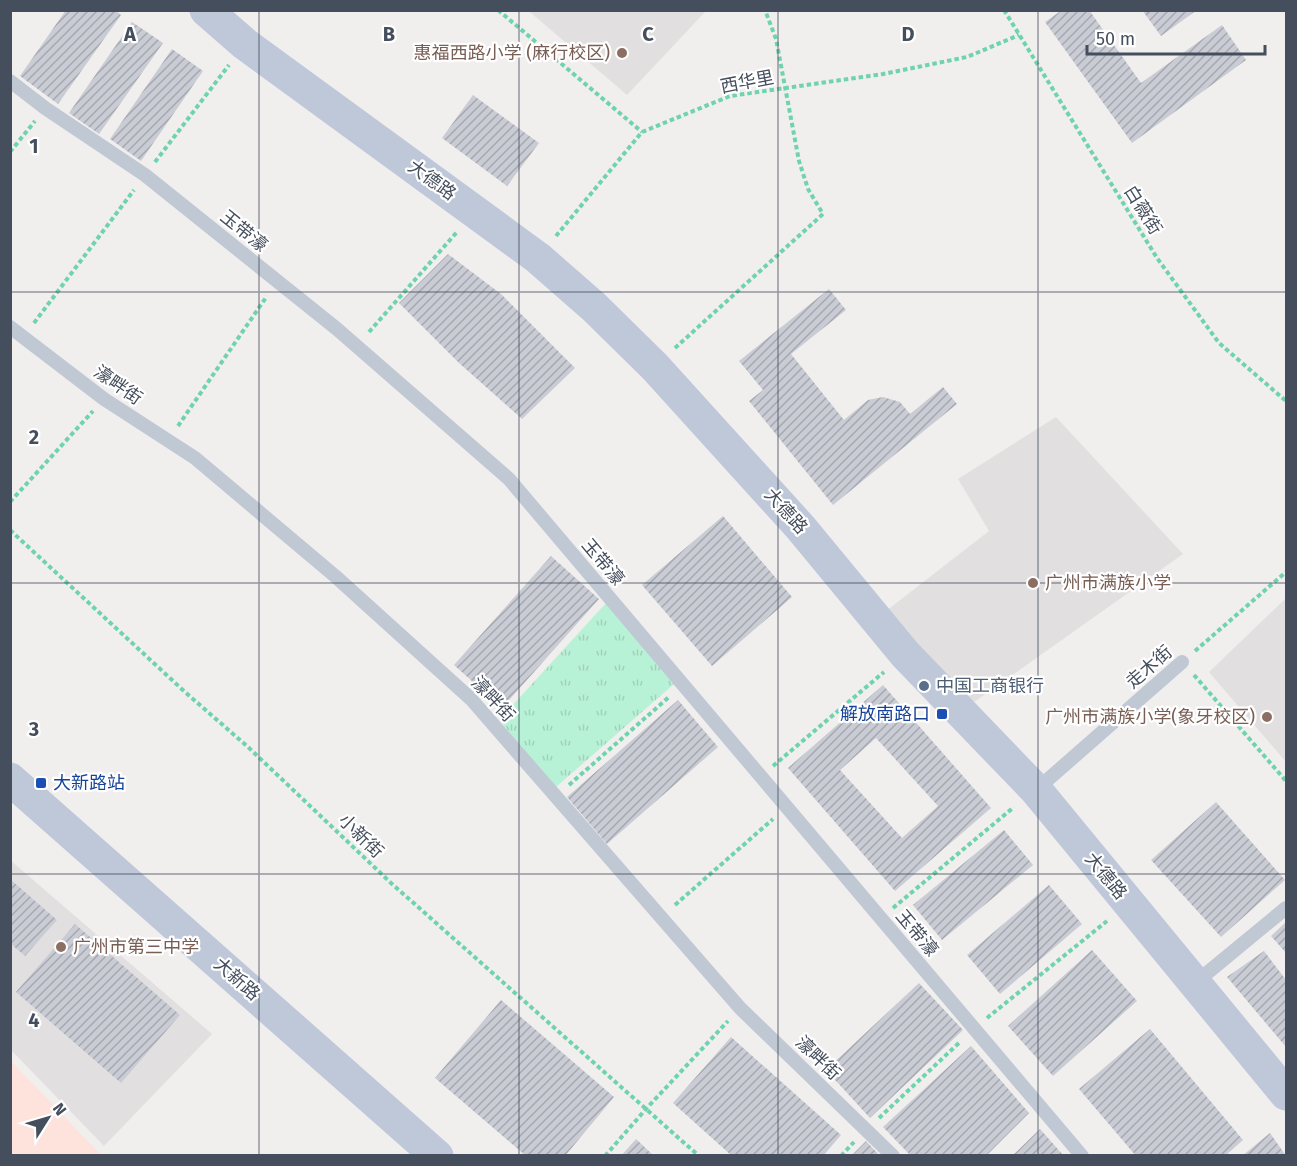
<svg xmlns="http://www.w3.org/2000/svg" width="1297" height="1166" font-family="'Fira Sans','Noto Sans SC',sans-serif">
<defs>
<pattern id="park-tufts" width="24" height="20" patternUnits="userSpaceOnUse" patternTransform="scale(1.5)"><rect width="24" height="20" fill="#b8f2d6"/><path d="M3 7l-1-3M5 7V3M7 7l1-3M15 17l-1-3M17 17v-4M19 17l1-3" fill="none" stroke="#a0d1ba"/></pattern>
<pattern id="building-hatch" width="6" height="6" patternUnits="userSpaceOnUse" patternTransform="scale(1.5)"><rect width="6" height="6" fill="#c9ccd4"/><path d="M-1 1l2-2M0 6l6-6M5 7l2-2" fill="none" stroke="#a5a8af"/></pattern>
</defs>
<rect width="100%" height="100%" fill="#f1eeee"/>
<path fill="#e2dfe0" d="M531 11V10L706 11 627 95 530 12Z
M1056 417 1183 554 970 705 886 611 989 531 958 479Z
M1286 598V762L1209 672Z
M10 860 212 1034 104 1146 11 1050Z"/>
<path fill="#fde3dc" d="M11 1061 101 1155H11Z"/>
<path fill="url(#park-tufts)" d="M606 603 674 684 556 787 499 720Z"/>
<path fill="url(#building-hatch)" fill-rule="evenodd" d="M66 10H115L121 15 58 104 20 76Z
M1062 10H1089L1141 83 1222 25 1246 60 1132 143 1045 22Z
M1142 10H1197L1161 36Z
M132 22 163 43 99 134 69 113Z
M172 49 203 71 141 161 110 139Z
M473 95 539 143 507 186 442 138Z
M448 254 501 294 575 368 522 419 459 363 399 303Z
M829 289 846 310 791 354 844 420 868 400 883 397 900 402 910 414 943 387 957 404 833 505 749 401 763 390 739 361Z
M723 516 792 597 712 666 642 585Z
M551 556 599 599 502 708 454 665Z
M883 685 991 808 895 891 788 768ZM876 738 938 806 902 838 840 770Z
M678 700 718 747 607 844 567 797Z
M1216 802 1285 880 1221 937 1151 860Z
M1004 830 1033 865 942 940 913 905Z
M10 879 57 920 25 956 10 943Z
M1049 885 1082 924 1000 994 967 955Z
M1286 922V953L1271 936Z
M75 924 180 1015 121 1083 16 992Z
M1092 950 1137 1001 1053 1076 1008 1026Z
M1264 951 1286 980V1047L1227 977Z
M919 983 963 1030 870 1118 826 1070Z
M501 1000 614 1097 565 1156H526L435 1078Z
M1150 1029 1243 1140 1225 1156H1136L1079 1089Z
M731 1037 841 1135 823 1156H732L673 1103Z
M971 1046 1029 1113 986 1156H911L883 1127Z
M1040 1129 1064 1156H1012Z
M1270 1133 1286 1156H1242Z
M636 1139 654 1156H621Z
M866 1141 880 1156H851Z"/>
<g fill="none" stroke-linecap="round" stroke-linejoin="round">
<path stroke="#6ed3ae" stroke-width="4" stroke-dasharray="4.5 3" stroke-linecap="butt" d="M498 10 642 132
M1004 10 1157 258 1219 343 1286 401
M10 152 35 121
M155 162 229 65
M556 236 642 132 730 96 883 74 967 57 1019 35
M34 323 134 190
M369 332 457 232
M675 348 823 214 808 189 799 161 776 39 765 10
M178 426 267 296
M10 502 93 411
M10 530 185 692 248 747 391 883 699 1156
M1195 651 1286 572
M1194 675 1286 781
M773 766 884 672
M569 785 669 697
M675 905 773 819
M893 908 1014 807
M987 1018 1107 921
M879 1118 961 1041
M605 1156 646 1109 728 1021
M841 1156 854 1142"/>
<path stroke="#c0c8d4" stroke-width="14" d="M10 81 45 108 145 175 337 329 509 479 1082 1156
M10 327 104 399 195 458 335 576 471 699 740 1008 893 1156
M1036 790 1182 662
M1195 983 1286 908"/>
<path stroke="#bfc8d9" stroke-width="33" d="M206 10 245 44 538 258 594 307 655 367 801 528 905 654 1036 790 1286 1094
M10 779 437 1156"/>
</g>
<path fill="none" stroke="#454e5d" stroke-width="1.5" stroke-opacity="0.55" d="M259 10V1156M519 10V1156M778 10V1156M1038 10V1156M10 292H1286M10 583H1286M10 874H1286"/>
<g fill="#8d6e63" stroke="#fff" stroke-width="2">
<circle cx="622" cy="53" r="6"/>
<circle cx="1033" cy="583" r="6"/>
<circle cx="1267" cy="717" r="6"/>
<circle cx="61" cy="947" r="6"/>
</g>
<circle fill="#5c6f8a" stroke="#fff" stroke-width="2" cx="924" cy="686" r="6"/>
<g fill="#1a4fb4" stroke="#fff" stroke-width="2">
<rect x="936" y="708" width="12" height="12" rx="3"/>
<rect x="35" y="777" width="12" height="12" rx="3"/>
</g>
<g text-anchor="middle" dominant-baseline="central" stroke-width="4.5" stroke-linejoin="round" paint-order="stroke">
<g font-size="18" fill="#785e54" stroke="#fff" text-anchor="end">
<text x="610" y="53">惠福西路小学 (麻行校区)</text>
<text x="1045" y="583" text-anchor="start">广州市满族小学</text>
<text x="1255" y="717">广州市满族小学(象牙校区)</text>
<text x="73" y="947" text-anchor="start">广州市第三中学</text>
</g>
<g font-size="18" fill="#454e5d" stroke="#fff">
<text transform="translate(747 82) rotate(-11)">西华里</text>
<text transform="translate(432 180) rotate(36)">大德路</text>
<text transform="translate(1143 210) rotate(58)">白薇街</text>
<text transform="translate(244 231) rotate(39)">玉带濠</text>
<text transform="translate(118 385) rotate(35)">濠畔街</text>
<text transform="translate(786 511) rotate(48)">大德路</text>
<text transform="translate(603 562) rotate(50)">玉带濠</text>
<text transform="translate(1149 667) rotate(-41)">走木街</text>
<text transform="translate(493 699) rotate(47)">濠畔街</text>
<text transform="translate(361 836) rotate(44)">小新街</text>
<text transform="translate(1106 876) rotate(51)">大德路</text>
<text transform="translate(917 933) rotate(50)">玉带濠</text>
<text transform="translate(237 979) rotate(41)">大新路</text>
<text transform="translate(818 1058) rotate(44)">濠畔街</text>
</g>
<g font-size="18" fill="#4e5e75" stroke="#fff" text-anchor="start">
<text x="936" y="686">中国工商银行</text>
</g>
<g font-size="18" fill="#164399" stroke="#fff" text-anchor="end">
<text x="930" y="714">解放南路口</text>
<text x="53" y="783" text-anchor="start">大新路站</text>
</g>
</g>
<g font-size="20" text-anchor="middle" font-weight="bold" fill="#454e5d" stroke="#fff" stroke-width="4.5" stroke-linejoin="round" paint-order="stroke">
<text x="130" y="41">A</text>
<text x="389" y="41">B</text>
<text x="648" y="41">C</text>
<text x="908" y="41">D</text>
<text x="34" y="153">1</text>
<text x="34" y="444">2</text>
<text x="34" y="736">3</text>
<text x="34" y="1027">4</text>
</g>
<rect width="1297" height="1166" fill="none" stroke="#454e5d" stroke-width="24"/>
<g transform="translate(48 1118) rotate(53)" stroke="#ffffff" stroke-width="4.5" paint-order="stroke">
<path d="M0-4.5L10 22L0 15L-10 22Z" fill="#454e5d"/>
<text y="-9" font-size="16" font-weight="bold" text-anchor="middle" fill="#454e5d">N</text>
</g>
<path d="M1087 45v9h178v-9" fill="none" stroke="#454e5d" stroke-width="3"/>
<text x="1096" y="45" font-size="18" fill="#454e5d" stroke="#ffffff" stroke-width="4.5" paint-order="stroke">50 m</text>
</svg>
